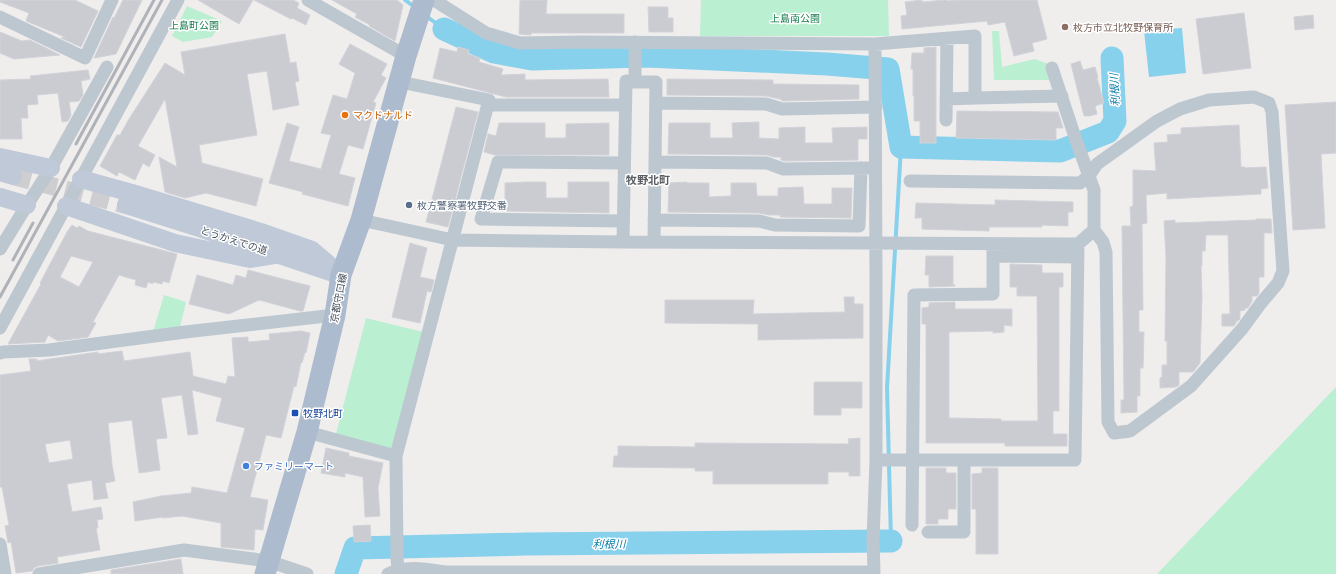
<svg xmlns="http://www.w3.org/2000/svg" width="1336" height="574" font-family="Barlow,'Noto Sans JP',sans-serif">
<rect width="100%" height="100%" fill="#f0eded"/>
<path fill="#baefd1" d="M701 0H888L889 36H700Z
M187 6 222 21 212 37 183 42 172 36Z
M992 31H999L1002 67 1035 59 1048 64 1051 80H994Z
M164 295 186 302 180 327 153 332Z
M366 318 423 332 392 450 336 434Z
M1336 387V574H1157Z"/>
<path fill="#87d1ec" d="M1182 28 1186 73 1149 77 1144 31Z"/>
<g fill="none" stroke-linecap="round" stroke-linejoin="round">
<path stroke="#87d1ec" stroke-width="4" d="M405 0 416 8
M426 16 444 29
M891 541 887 388 901 147"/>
<path stroke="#87d1ec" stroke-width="23" d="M444 29 494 52 532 59 647 56 827 64 888 69 901 147 1060 151 1108 132 1115 121 1112 58
M346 574 355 548 526 544 891 541"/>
</g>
<path fill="#caccd2" stroke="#d1d3d9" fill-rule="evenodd" d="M0 0H75L98 11 81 47 61 38 65 37 26 21 29 13 0 2Z
M123 0H142L116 54 94 58 113 17 114 18Z
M198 0H253L239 24Z
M254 0H293L299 3 297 8 310 15 306 25 292 18 291 19Z
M332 0H397L403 5 395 41 369 26 370 25 355 17 357 14Z
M520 0H547L546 14H624V33H531V35L519 34Z
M922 0V2L945 0H947V1L959 0H1037L1047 39 1032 43 1034 51 1014 56 1005 22 988 25 987 21 902 29 901 16 907 15 905 2Z
M648 7H668V18H673V32H649Z
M1244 13 1251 68 1203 74 1196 19Z
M1313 15 1314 28 1295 30 1294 17Z
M0 32 22 41 30 40 60 55 14 59 0 53Z
M285 34 290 63 296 62 299 81 295 82 299 105 273 110 267 71 247 74 257 135 199 145 202 163 263 179 256 206 206 193 185 198 165 192 159 157 177 167 165 99 138 146 155 155 149 167 143 163 135 180 119 172 117 176 100 166 117 135H120L129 119 165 63 185 75 181 52Z
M350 44 387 64 381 75 386 78 373 102 376 103 363 149 348 145 339 174 355 178 348 206 302 194 303 192 269 183 287 123 299 127 289 161 321 169 331 135 321 133 333 95 347 99 355 73 339 64Z
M458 47 469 50 468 54 480 58 479 62 503 69 501 75 525 74V80L608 79 609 97H506L433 78 440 48 457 52Z
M936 47V143H920V121H914V96H913V69H911L912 53H924V48Z
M1080 61 1083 70 1095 67 1098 77 1097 78 1104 103 1095 106 1097 114 1089 116H1084L1071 64Z
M88 70 90 79 81 81 83 95 79 101 69 102 71 115 68 121 62 122 58 93 37 95 38 104 27 105 28 118H21L22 139H0V80L31 79 30 76Z
M667 79 773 80V84L859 85V99L783 101 780 99 766 96 667 95Z
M1336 102V153L1321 154 1325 228 1293 230 1285 105Z
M456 107 478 112 448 227 426 222Z
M957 111 1058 112 1063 128H1056V140L956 138Z
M759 122V138L779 139V128L805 127V143H833L832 128 867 127V139H858V160L784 161 781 160V157H774L767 155 668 154 669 123H710V138H733L732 123Z
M499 123H545V138H566V124L609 123V155H495L484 152 488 134 496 136Z
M1239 125 1241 167H1245V168L1266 167 1268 188 1261 189V194L1167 199V193L1146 195 1147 223 1142 224 1143 310H1139V332H1144L1143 368H1140V396H1137V412L1121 413V400H1124L1122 226H1131L1130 207 1133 206V170L1156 171 1154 143 1168 142 1167 135 1181 134V128Z
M525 182H546V198H568V182H609V213L505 211V183Z
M687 182V183H709V197L731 196V183H756L757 196H778V188L803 187 804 204H832V188H852L851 218 780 217V215H769L759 213 668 212 669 183Z
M995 200 1073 202V212H1068V226L1042 225V227H989V231L922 229V218H915L916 203 995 205Z
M1256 219H1271L1272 233H1264V277H1259V293L1257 296H1252V301L1248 308H1245V310L1240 311V319L1238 321H1236V323L1234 326H1222V314H1230L1228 235H1206L1205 251H1202V266H1201L1202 296 1200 363 1193 372H1179V385L1176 387 1160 388V378L1162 377V365H1167V341H1165L1166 258 1164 221 1175 220V223L1256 220Z
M72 225 77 228 79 226 88 231 177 254 169 283 163 281 162 284 153 282V284L148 282 146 288 135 285 136 280 119 275 93 322 96 323 88 337 58 341 48 335 45 342 8 344 41 284 40 283 67 232ZM71 256 93 262 79 287 60 277Z
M410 243 427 248 420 277 434 280 431 292 427 291 420 323 392 317Z
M926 256H953V285H955V286L929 287V275H925Z
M1010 264 1042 265V273H1063V287H1059V411H1053V434H1067V446H1005V443H926V324H922V308L929 307V303L955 302V309H1012V326L1004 325V332L993 333V331L949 332V418L1001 419V421H1038L1037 296H1017V287H1010Z
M248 270 310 286 303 311H300L259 300 229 314 189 304 197 275 233 285 236 275 246 278Z
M844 297H854V304H863V338L758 340V324L665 323V300H754L753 314 845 312Z
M301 331 310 333 306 353 305 352 302 363 301 362 296 387 294 386 281 438 266 435 250 497 268 500 263 530 255 529 254 550 221 547V523L182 516 163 518V517L135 521 133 502 161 496 191 493 192 487 227 493 245 428 216 421 222 398 192 390 198 434 188 435 182 395 161 398 167 438 156 439 160 470 139 473 132 420 108 423 112 465 115 481 105 483 108 498 94 500 92 480 67 484 72 512 101 507 103 519 97 520 98 528H96L100 550 57 557 58 563 38 566 34 568 32 571 16 573 11 542 8 543 5 526 9 525 2 487H0V375L31 371 29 359H37L36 361 98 352V354L122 351 124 361 190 352 193 376 226 384 228 376 235 377 232 338 248 337V342L270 340 269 334ZM70 440 73 459 49 463 45 444Z
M814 382H862V408H841V415H814Z
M860 438V476H849V472H828V484H713V471H695V468L613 467 614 456H618V446L695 447V443L849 444 848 439Z
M326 448 349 453V456L383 463 378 488 380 516 365 517 363 477 345 473V477L321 473Z
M926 468H946V473H956V509H948V519H938V524H926Z
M982 468H998V554H976V509H972V474L982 473Z
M370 525 371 541 354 542 353 526Z
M181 559 183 574H111V570Z"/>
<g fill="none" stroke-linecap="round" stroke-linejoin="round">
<path stroke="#cecdd0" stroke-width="18" stroke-dasharray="18 9" stroke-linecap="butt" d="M13 176 126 205"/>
<path stroke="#bdc7d0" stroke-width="13" d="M308 0 406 56
M434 0 486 33 520 43 580 42 875 44 975 36V98L1062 96
M0 17 85 58 112 0
M635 82H656L654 242
M946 99 975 98
M656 103 766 104 782 109 876 107
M488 105H625
M946 120 947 38
M655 162 767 163 783 169 868 168
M910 181 1080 183 1089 176 1097 164 1157 121 1180 109 1209 100 1254 97 1269 103 1272 112 1283 271 1278 283 1261 303 1242 329 1191 386 1130 431 1114 433 1108 422 1106 252 1103 242 1094 230
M361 220 453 240 623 242 1078 244 1094 230V190L1076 140 1052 68
M654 220 759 221 775 225 859 226 861 168
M623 221 481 219 498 162 624 163
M623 242 626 81 635 82V42
M0 249 27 205 51 168 107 67
M993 256 1078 257
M0 328 178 0
M0 353 3 352 49 350 185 332 335 315
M307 432 396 456
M876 460H1075L1078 244
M912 525 914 295 993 294V244
M928 532H964V460
M0 544 5 574
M398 569 397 558 396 456 489 100 400 82
M39 574 184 550 268 561 307 574
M388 574C406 565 426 569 445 572H874L873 540 876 460V281L875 44"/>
<path stroke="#bfc9d7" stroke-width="18" d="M0 157 51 168
M0 172 13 176
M81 179 139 195 261 232 312 250 341 275
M0 197 27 205
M126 205 199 228 333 273
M66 206 175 243 250 259 274 255"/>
<path stroke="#acbbcd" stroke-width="21" d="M265 574 307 432 335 315 341 275 361 220 406 56 424 0"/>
<path stroke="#afb2b8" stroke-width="3" d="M76 144 154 0
M13 260 33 223
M0 297 162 0"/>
</g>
<circle fill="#8d6e63" stroke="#fff" stroke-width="1.5" cx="1065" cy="27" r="4"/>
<circle fill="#e8710a" stroke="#fff" stroke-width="1.5" cx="345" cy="115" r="4"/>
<circle fill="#5c6f8a" stroke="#fff" stroke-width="1.5" cx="409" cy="205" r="4"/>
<rect fill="#1a4fb4" stroke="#fff" stroke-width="1.5" x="291" y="409" width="8" height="8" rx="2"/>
<circle fill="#3f7fe0" stroke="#fff" stroke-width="1.5" cx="246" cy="466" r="4"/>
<g text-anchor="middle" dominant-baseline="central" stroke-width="3" stroke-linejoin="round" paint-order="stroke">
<g font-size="10" fill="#167c4f" stroke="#fff">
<text x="795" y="18">上島南公園</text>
<text x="194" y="25">上島町公園</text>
</g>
<g font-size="10" fill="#785e54" stroke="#fff" text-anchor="start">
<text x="1073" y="27">枚方市立北牧野保育所</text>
</g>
<g font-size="10" fill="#c56008" stroke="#fff" text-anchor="start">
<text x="353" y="115">マクドナルド</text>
</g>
<g font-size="10" fill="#4e5e75" stroke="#fff" text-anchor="start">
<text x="417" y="205">枚方警察署牧野交番</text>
</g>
<g font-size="10" fill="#454f5b" stroke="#fff">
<text transform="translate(234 240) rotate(18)">とうかえでの道</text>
<text transform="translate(338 298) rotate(-79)">京都守口線</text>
</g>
<g font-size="10" fill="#164399" stroke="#fff" text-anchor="start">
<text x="303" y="413">牧野北町</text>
</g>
<g font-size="10" fill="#366cbe" stroke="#fff" text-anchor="start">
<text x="254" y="466">ファミリーマート</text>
</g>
<g font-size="11" font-style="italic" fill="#0b7ea8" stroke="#fff">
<text transform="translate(1114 90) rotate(-93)">利根川</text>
<text x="609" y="543">利根川</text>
</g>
<g font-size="11" font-weight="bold" fill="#5a5d62" stroke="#fff">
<text x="648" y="179">牧野北町</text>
</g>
</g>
</svg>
